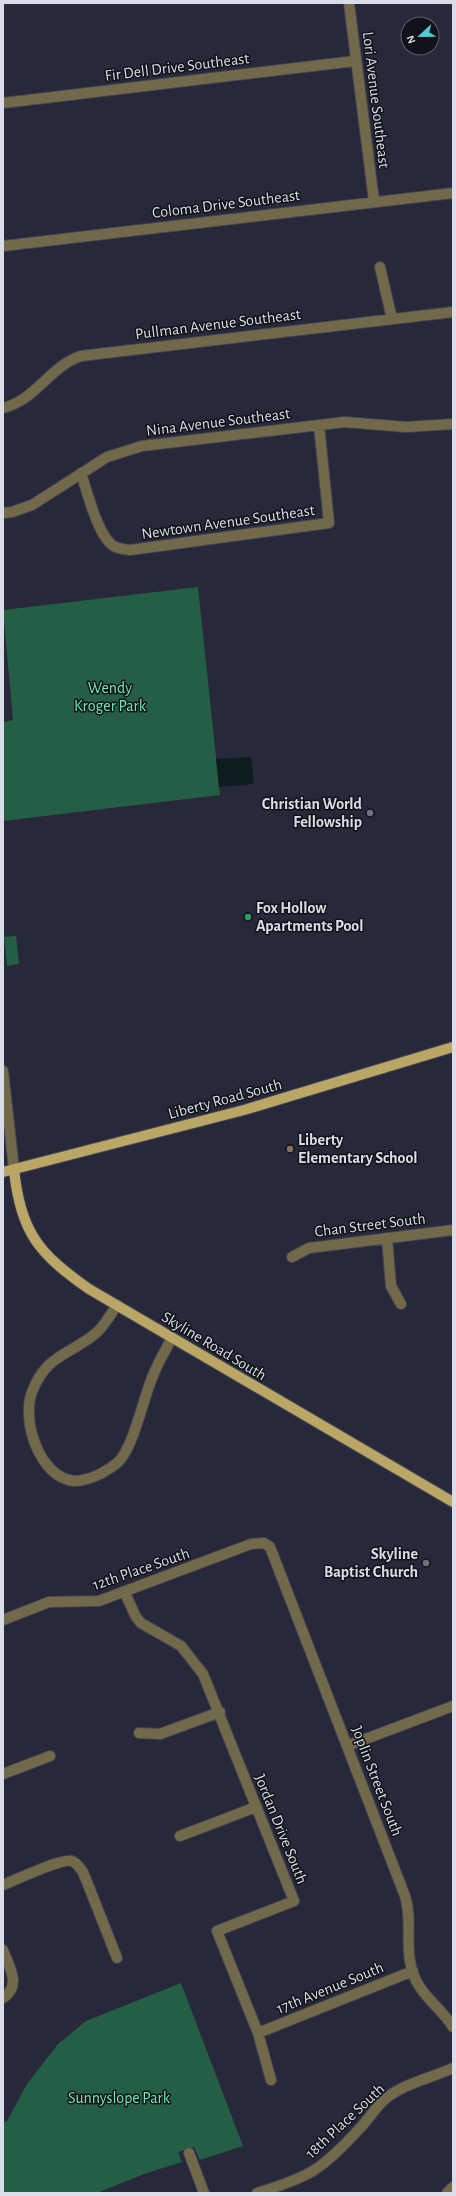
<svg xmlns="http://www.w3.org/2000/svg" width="456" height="2196" font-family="'Alegreya Sans',sans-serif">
<rect width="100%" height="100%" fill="#272839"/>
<path fill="#245e45" d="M198 587 220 795 3 821V722L13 720 3 610Z
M16 936 19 964 7 966 4 937Z
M181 1983 243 2146 200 2160 194 2147 178 2152 182 2162 144 2174 97 2193H3V2122L7 2121 27 2084 58 2044 86 2021Z"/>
<path fill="#0d1c1e" d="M251 757 254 784 219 787 216 759Z"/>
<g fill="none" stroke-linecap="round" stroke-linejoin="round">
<g stroke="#444555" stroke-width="12">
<path id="minor" d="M349 3 374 201
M3 103 355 61
M3 246 453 193
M380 267 392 319
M3 408C36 400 50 366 81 356L453 312
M81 473C87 491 97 533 112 545 117 549 124 549 130 550L329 523 319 425
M3 513 12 512 32 505 107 457 142 446 345 422 406 427 453 424
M3 1071 14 1169
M387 1238 391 1286 401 1304
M292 1257 309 1248 453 1230
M117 1305C110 1315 104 1327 95 1334 69 1355 46 1355 32 1392 21 1421 40 1478 74 1481 84 1481 92 1478 100 1474 107 1470 115 1466 120 1460 134 1444 143 1400 152 1378 157 1364 165 1351 172 1338
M125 1593 136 1617 141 1623 181 1646 203 1674 294 1901 217 1931 258 2033 271 2080
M3 1620 49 1602 99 1601 251 1544 264 1543 270 1547 405 1896C412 1918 406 1939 410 1961 415 1994 438 2003 453 2027
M139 1733 160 1734 220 1712
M347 1746 453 1706
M3 1774 50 1756
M180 1836 256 1807
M3 1885C15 1880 62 1858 72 1861 77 1863 80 1868 83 1872L117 1958
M3 1950C9 1966 22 1986 3 1998
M258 2033 413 1971
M189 2153 204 2193
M257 2193C310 2177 323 2169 360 2128 369 2119 375 2108 384 2100 402 2084 431 2078 453 2068
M447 2193 453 2187"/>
</g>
<g stroke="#444555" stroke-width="12">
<path id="major" d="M14 1169C20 1232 39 1254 89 1289L453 1502
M3 1172 244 1110 453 1047"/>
</g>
<use href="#minor" stroke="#72694a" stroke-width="10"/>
<use href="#major" stroke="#baa765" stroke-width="10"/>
</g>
<g fill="#6b7280" stroke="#111219" stroke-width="1.5">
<circle cx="370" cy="813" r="4"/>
<circle cx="426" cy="1563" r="4"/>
</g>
<circle fill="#2e9e5b" stroke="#111219" stroke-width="1.5" cx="248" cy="917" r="4"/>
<circle fill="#8d6e63" stroke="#111219" stroke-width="1.5" cx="290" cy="1149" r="4"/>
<g text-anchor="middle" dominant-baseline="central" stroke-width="3" stroke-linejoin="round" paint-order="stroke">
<g font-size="16" fill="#dadce7" stroke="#111219">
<text transform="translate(177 67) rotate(-7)">Fir Dell Drive Southeast</text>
<text transform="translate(376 100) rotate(83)">Lori Avenue Southeast</text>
<text transform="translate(226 204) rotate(-7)">Coloma Drive Southeast</text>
<text transform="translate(218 324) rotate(-7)">Pullman Avenue Southeast</text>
<text transform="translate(218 422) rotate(-7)">Nina Avenue Southeast</text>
<text transform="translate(228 522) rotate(-8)">Newtown Avenue Southeast</text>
<text transform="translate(225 1099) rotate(-15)">Liberty Road South</text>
<text transform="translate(370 1225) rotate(-7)">Chan Street South</text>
<text transform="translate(214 1346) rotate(31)">Skyline Road South</text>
<text transform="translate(141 1569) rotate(-19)">12th Place South</text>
<text transform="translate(377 1781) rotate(69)">Joplin Street South</text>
<text transform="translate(281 1829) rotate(68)">Jordan Drive South</text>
<text transform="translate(330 1988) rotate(-22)">17th Avenue South</text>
<text transform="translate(345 2121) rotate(-43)">18th Place South</text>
</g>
<g font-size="16" fill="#73ecb5" stroke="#111219">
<text x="110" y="688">Wendy<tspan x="110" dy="18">Kroger Park</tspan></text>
<text x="119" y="2098">Sunnyslope Park</text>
</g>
<g font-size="16" font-weight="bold" fill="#dadce7" stroke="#111219" text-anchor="end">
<text x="362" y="804">Christian World<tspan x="362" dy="18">Fellowship</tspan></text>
<text x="256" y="908" text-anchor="start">Fox Hollow<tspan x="256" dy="18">Apartments Pool</tspan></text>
<text x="298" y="1140" text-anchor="start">Liberty<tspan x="298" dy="18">Elementary School</tspan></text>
<text x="418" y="1554">Skyline<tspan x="418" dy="18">Baptist Church</tspan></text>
</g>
</g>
<rect width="456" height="2196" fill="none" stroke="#dadce7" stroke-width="8"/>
<g transform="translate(420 36) rotate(248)"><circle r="19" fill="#111219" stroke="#61636b"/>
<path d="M0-3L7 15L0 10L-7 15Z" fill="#51ccd3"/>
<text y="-6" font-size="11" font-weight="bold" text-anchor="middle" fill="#dadce7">N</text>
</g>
</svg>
